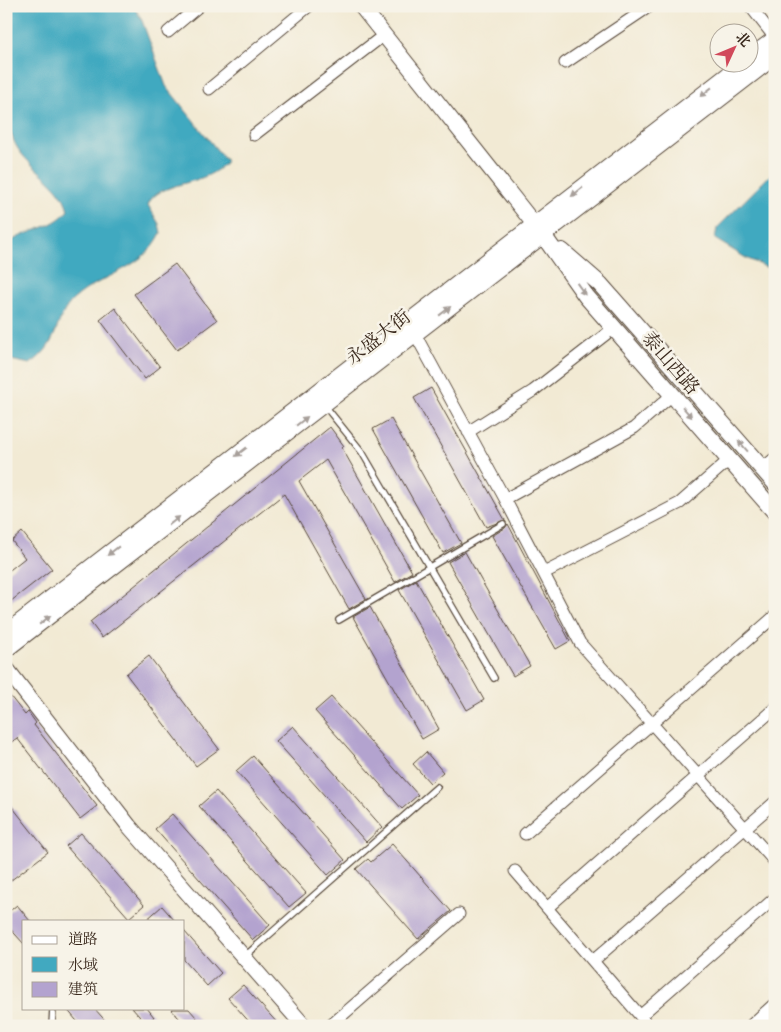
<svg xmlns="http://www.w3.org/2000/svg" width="781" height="1032" font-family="'EB Garamond','Noto Serif SC',serif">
<rect width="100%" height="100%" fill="#f7f3e8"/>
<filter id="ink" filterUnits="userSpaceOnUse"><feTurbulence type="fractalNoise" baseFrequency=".02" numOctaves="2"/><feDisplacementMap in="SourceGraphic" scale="10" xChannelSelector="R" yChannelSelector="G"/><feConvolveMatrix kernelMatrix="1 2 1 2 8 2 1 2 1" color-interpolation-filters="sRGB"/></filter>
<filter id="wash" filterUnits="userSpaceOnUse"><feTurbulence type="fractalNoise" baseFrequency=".0096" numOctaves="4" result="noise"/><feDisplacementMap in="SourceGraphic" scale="20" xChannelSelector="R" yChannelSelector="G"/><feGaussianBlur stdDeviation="1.12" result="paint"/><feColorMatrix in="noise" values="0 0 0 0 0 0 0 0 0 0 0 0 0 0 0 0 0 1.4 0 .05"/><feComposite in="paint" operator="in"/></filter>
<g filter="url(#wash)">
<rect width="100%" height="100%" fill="#f2ead4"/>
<path fill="#41a9c0" stroke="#3e6a6f" d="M6 6H133L141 18 166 86 226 161C209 187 157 180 148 205L159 224 161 233C143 270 103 273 74 299 53 318 61 344 30 364L6 359V245C25 229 53 230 68 210 61 180 24 168 13 139 1 109 6 40 6 6Z
M775 170V271L746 258 715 239 717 228Z"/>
<g id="blocks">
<path fill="#b3a3cf" d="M175 264 217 320 177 350 134 294Z
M115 308 160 367 145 379 100 320Z
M431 388 505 520 486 527 414 398Z
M391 419 461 543 443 553 373 429Z
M330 427 344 446 342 448 412 572 395 582 326 460 299 481 366 599 349 609 284 494 102 638 90 622Z
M508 524 570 641 556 649 492 536 505 528Z
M22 532 52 569 6 605V573L25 558 12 541Z
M465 552 530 666 513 676 448 562Z
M416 580 484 700 467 710 399 590Z
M370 607 439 729 422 739 353 617Z
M149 656 219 749 196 766 126 674Z
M6 691 25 715 28 712 36 723 34 725 97 806 80 819 17 738 6 746Z
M331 697 418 795 402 809 315 711Z
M293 726 382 827 366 842 276 741Z
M426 752 443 772 430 783 413 764Z
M253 756 345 860 328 875 236 771Z
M216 791 306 893 289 907 199 806Z
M6 799 48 852 6 884Z
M172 814 270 925 253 940 155 829Z
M81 833 144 905 129 918 66 846Z
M392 844 451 911 418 939 356 869 368 859 371 862Z
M17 905 30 921H24V944L6 924V914Z
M162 906 175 921H145Z
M184 931 221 973 207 986 184 960Z
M243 985 280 1026H253L228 998Z
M66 1008H94L110 1026H81Z
M132 1008H147L154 1017 146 1024Z
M171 1009H189L204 1026H186Z"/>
</g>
</g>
<g filter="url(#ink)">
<use href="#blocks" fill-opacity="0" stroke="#564739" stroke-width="1"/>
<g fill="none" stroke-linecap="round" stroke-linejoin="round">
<g stroke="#564739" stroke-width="8">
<path id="service" d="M325 406 362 452 494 678
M339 620 503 524
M244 957 437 787
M52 1026 53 1008"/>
</g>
<g stroke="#564739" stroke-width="13">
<path id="minor" d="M750 6 775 38
M168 32 199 6
M565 63 650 6
M209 89 309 6
M254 135 384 35
M415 334 505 499 580 643 775 862
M468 432 533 391 614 328
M762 469 775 458
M505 499 634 428 672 395
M544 573 680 503 729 460
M525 834 775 616
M515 871 649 1026
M547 908 775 708
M593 961 775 802
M640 1016 775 898
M330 1026 459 914"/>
</g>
<g stroke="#564739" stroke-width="17">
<path id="tertiary" d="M361 6 542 234
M6 668 129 826 304 1026
M753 1026 775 1006"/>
</g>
<g stroke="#564739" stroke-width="18">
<path id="secondary" d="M748 59 775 39
M543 235 586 296 775 512
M562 251 600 284 775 483
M6 633 745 62
M6 649 775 56"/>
</g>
<use href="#service" stroke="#fff" stroke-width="5.5"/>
<use href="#minor" stroke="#fff" stroke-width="11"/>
<use href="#tertiary" stroke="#fff" stroke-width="15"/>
<use href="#secondary" stroke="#fff" stroke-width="16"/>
</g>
<defs><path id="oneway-solid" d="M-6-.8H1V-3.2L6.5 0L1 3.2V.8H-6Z" transform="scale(1.25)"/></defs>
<g fill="#a79f9a">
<use href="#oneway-solid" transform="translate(706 92) rotate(142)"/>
<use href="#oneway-solid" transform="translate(577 192) rotate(142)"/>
<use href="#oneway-solid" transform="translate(581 289) rotate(55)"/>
<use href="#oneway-solid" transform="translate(445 311) rotate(-38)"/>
<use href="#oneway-solid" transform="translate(687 412) rotate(49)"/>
<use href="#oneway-solid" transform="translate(302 421) rotate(-38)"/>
<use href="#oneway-solid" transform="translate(743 446) rotate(-131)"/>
<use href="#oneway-solid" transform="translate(241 452) rotate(142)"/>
<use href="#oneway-solid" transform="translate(174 521) rotate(-38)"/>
<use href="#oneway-solid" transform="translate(113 551) rotate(142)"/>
<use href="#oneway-solid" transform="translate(45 620) rotate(-38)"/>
</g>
</g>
<g text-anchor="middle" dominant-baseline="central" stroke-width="5" stroke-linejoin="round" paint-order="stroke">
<g font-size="19" fill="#3b2a1e" stroke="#f7f3e8">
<text transform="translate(378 337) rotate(-38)">永盛大街</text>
<text transform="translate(671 363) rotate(49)">泰山西路</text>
</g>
</g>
<rect width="781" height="1032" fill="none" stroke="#f7f3e8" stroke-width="25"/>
<rect x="22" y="920" width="162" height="90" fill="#f7f3e8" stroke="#aca397"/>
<rect x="32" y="936" width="25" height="8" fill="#ffffff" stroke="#aca397"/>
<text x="68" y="944" font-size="15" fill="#3b2a1e">道路</text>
<rect x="32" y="957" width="25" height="15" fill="#41a9c0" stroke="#aca397"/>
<text x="68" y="970" font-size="15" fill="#3b2a1e">水域</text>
<rect x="32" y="982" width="25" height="15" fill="#b3a3cf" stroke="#aca397"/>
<text x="68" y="994" font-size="15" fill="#3b2a1e">建筑</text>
<g transform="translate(734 48) rotate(46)"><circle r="24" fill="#f7f3e8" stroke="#aca397"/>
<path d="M0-4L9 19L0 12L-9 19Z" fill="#d1495b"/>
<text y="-8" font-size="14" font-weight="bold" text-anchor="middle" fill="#3b2a1e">北</text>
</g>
</svg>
